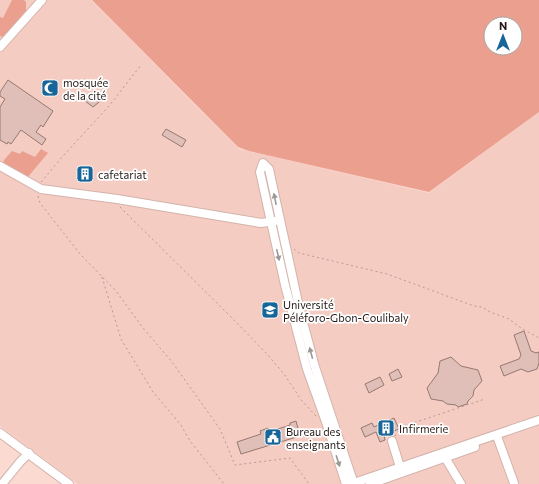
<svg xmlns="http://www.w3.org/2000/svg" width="539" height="484" font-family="Commissioner,sans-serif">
<rect width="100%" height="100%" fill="#fbdad2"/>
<path fill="#f5ccc2" d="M0 0H91L239 149 429 193 539 112V484H78L0 426Z"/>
<path fill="#eb9f8e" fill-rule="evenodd" d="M12 0H24L26 2V16L6 38 0 36V17L3 18Z
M92 0H539V112L429 192 249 151 238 147ZM491 24H515V48H491Z
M41 149 48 153 27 178 3 164 4 160 12 151 20 154 22 151 35 157Z"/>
<path fill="#dfbfb7" stroke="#967972" d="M8 80 53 111 43 127 41 125 36 132 46 139 42 145 21 130 11 144 8 142 7 144 0 140V107L5 99 0 96V92Z
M94 90 104 98 93 107 85 101Z
M166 129 186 140 182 147 162 135Z
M524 331 531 351 536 353 539 352V363L537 369 528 372 521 369 504 376 500 366 519 359 521 355 514 335Z
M451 357 461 366 478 370 482 381 474 390 473 396 468 401 467 404 458 407 456 405 447 404 443 401 431 399 427 388 438 373 440 361Z
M398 369 402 377 392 381 389 374Z
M380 377 384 385 369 393 365 384Z
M394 418 399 429 384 435 385 440 380 442 376 432 365 437 361 428 372 423 374 427Z
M296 421 300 436 241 454 237 442 261 434 260 431 268 428 269 432 290 425V423Z"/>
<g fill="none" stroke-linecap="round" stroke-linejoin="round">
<g stroke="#d3b3ac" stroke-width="10">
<path id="minor" d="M0 47 42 0
M0 166 41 189 117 199 261 223 275 221
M0 433 69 484
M498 439 514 483
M392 441 400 467
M443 454 461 484
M2 484 20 462 29 453
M346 484 326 422 307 369 285 285 260 172 263 163 269 169 299 307 315 367 354 484
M351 484 539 420
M370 484 475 447"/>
</g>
<path stroke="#b59b94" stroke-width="1" stroke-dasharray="2 3" stroke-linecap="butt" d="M41 182 63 156 109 106 141 65
M38 196 40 203 81 255 116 291 143 328 172 362 220 429 235 465 290 458 309 484
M120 207 229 315 268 355 284 374 302 401 316 416
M294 249 299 253 387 274 474 306 482 307 490 312 509 319 521 328 539 338
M102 277 121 339 153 392 181 425 190 441 224 484
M395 436 401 427 485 399"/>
<use href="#minor" stroke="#fff" stroke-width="8"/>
</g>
<defs><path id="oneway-solid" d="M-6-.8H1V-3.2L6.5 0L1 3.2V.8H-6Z"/></defs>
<g fill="#9c9896">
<use href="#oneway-solid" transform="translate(275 199) rotate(-101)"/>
<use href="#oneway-solid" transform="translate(278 255) rotate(77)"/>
<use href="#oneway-solid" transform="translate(311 353) rotate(-105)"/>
<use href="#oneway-solid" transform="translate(338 461) rotate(72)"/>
</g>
<defs>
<g id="mosque-square" transform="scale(0.9)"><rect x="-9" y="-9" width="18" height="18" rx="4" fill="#186699" stroke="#fff"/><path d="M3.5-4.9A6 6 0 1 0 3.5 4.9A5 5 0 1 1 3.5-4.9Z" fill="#fff"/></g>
<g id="building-square" transform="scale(0.9)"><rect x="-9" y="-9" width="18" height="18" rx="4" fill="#186699" stroke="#fff"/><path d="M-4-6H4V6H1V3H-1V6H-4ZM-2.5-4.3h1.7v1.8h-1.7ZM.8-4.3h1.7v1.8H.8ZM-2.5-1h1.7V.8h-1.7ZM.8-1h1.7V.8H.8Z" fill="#fff"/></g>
<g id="university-square" transform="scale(0.9)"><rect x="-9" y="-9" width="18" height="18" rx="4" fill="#186699" stroke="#fff"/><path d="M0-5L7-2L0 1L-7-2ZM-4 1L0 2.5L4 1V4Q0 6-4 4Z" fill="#fff"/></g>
<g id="civic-square" transform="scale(0.9)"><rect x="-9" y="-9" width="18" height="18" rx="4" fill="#186699" stroke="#fff"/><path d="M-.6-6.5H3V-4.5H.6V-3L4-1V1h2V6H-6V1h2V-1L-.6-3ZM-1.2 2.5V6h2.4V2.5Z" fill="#fff"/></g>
</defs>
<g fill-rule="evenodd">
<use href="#mosque-square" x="50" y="88"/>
<use href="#building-square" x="85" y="174"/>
<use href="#university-square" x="270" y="310"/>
<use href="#building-square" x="386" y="428"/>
<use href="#civic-square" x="273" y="437"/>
</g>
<g text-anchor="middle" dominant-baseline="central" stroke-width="3.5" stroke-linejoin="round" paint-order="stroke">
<g font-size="11" fill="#241916" stroke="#fff" text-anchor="start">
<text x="63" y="82">mosquée<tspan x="63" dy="13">de la cité</tspan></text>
<text x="98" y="174">cafetariat</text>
<text x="283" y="304">Université<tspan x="283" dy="13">Péléforo-Gbon-Coulibaly</tspan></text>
<text x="399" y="428">Infirmerie</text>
<text x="286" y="431">Bureau des<tspan x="286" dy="13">enseignants</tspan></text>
</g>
</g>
<g transform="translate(503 36)"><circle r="19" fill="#ffffff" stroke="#a7a3a2"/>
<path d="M0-3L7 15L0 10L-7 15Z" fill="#186699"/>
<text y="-6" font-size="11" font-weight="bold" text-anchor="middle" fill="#241916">N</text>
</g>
</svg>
